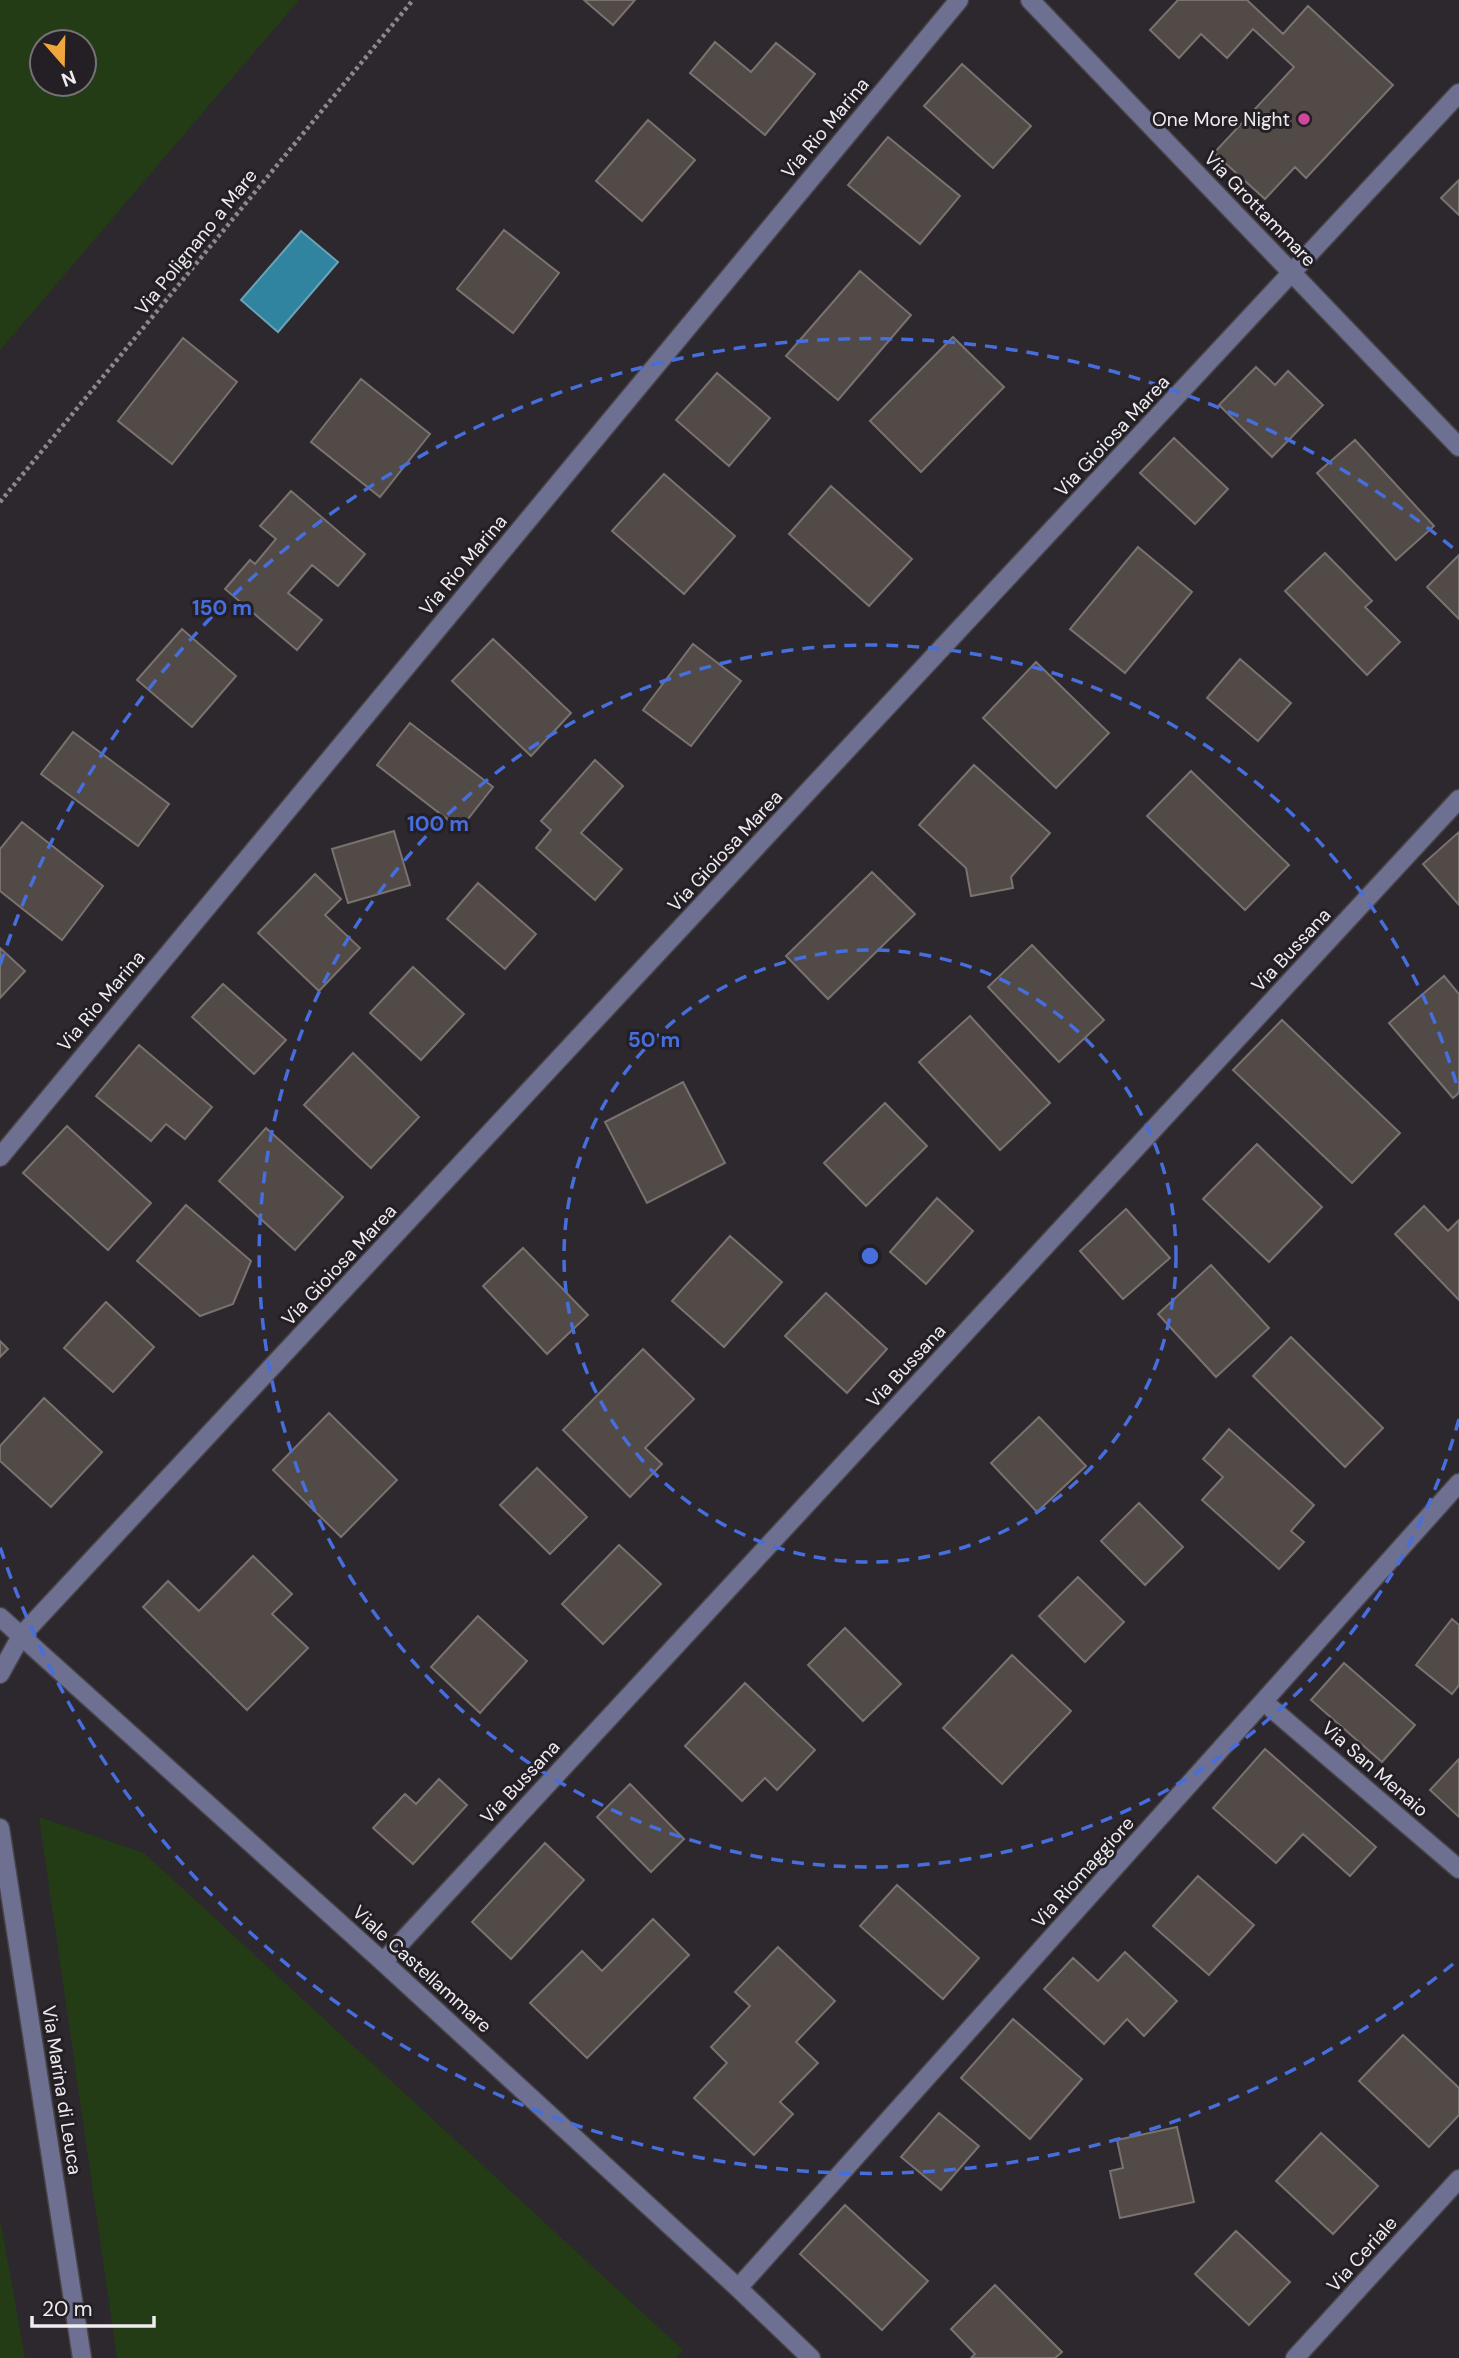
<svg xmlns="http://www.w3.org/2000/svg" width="1459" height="2358" font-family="'DM Sans',sans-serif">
<rect width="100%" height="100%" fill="#2d282e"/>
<path fill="#233c15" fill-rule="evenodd" d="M0 0H299L0 350ZM84 42V84H42V42Z
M39 1817 144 1853 683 2350 675 2358H117Z
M0 2218 25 2358H0Z"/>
<path fill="#30849f" stroke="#69a3b7" stroke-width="2" d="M301 231 338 262 278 332 241 300Z"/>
<path fill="#514a47" stroke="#7a726f" stroke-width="2" d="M584 0H635L613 25Z
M1178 0H1247L1283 34 1308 6 1393 85 1306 178 1295 167 1265 199 1214 153 1294 67 1253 29 1227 58 1201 34 1179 58 1150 30Z
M715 42 751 72 776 43 815 74 765 135 690 73Z
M962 64 1031 126 993 168 924 106Z
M648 120 695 160 642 221 596 181Z
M888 137 960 196 920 244 848 185Z
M1459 180V215L1441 198Z
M504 230 559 273 513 333 457 289Z
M860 271 911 315 838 400 786 356Z
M953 337 1004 387 921 472 870 421Z
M183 338 237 382 172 464 118 421Z
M1256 367 1275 385 1288 371 1323 405 1272 457 1219 405Z
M717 373 770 418 729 466 676 420Z
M361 379 430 434 380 497 311 442Z
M1174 438 1228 489 1195 524 1140 473Z
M1355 440 1434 526 1396 560 1317 473Z
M664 474 735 536 684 594 612 531Z
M831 486 912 559 869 606 789 534Z
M291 491 365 554 338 586 312 565 288 593 322 620 297 650 225 589 250 560 255 564 276 539 260 526Z
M1138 547 1192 592 1125 673 1070 629Z
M1325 553 1372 601 1365 607 1400 642 1367 675 1285 591Z
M1459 555V619L1427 587Z
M182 629 236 676 192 727 137 680Z
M493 639 571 713 531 756 452 681Z
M693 644 741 681 691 746 643 710Z
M1240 659 1291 703 1258 741 1207 698Z
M1036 662 1109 733 1056 788 983 718Z
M410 723 493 787 460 829 377 765Z
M73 732 169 804 138 846 41 774Z
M595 760 623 786 581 833 622 869 595 900 536 848 551 830 541 821Z
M974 765 1050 833 1011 877 1013 888 971 896 966 868 919 825Z
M1191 771 1289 865 1245 910 1147 816Z
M22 822 103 886 62 940 0 891V849Z
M394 831 410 885 348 903 332 849Z
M1459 832V905L1423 864Z
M872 872 915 914 828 999 786 956Z
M315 874 341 899 325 915 360 948 319 991 258 933Z
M478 883 536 934 505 969 447 919Z
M1032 945 1104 1020 1059 1062 988 987Z
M0 948 25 971 0 998Z
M413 967 464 1014 421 1060 370 1013Z
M1444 976 1459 994V1093L1453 1098 1389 1023Z
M223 984 286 1040 254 1074 192 1017Z
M970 1016 1050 1103 1000 1150 919 1062Z
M1282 1020 1400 1133 1352 1183 1233 1070Z
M139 1045 212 1107 185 1139 166 1124 151 1141 96 1096Z
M353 1053 419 1117 371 1168 304 1105Z
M683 1082 725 1163 647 1203 605 1122Z
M885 1103 927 1146 866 1206 824 1163Z
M67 1126 151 1203 108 1250 23 1173Z
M266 1128 343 1197 295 1250 219 1181Z
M1257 1144 1322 1207 1269 1262 1203 1199Z
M937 1198 973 1231 926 1284 890 1252Z
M186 1205 251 1261 233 1304 200 1316 137 1261Z
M1424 1206 1448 1231 1459 1220V1300L1395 1234Z
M1126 1209 1170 1258 1123 1299 1080 1251Z
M730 1236 782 1282 724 1347 672 1301Z
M523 1248 588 1315 547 1354 483 1286Z
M1211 1265 1269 1328 1216 1377 1158 1314Z
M826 1293 887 1349 847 1393 785 1336Z
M106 1302 154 1347 113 1392 64 1348Z
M1291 1337 1383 1428 1345 1467 1253 1376Z
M0 1341 8 1349 0 1357Z
M643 1349 694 1399 645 1448 662 1464 630 1497 563 1430Z
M44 1398 102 1452 51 1507 0 1461V1446Z
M329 1413 397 1480 341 1537 273 1470Z
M1039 1417 1086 1466 1037 1512 991 1463Z
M1229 1429 1314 1505 1291 1531 1304 1542 1279 1569 1202 1500 1223 1477 1203 1459Z
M537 1468 587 1517 550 1554 500 1505Z
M1139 1503 1183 1547 1145 1585 1101 1541Z
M619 1545 661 1584 603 1644 562 1604Z
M253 1556 292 1594 272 1614 308 1648 247 1710 143 1607 168 1581 199 1611Z
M1078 1577 1124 1622 1085 1662 1039 1616Z
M478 1616 527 1661 480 1713 431 1667Z
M1452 1619 1459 1625V1685L1452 1694 1416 1665Z
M845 1628 901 1684 863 1721 808 1665Z
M1012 1655 1071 1711 1002 1784 943 1728Z
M1344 1663 1415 1725 1382 1762 1311 1700Z
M745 1683 815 1750 777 1790 765 1778 742 1801 685 1746Z
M1265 1749 1376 1847 1350 1876 1303 1834 1276 1863 1213 1808Z
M1459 1759V1817L1430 1790Z
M439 1779 467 1805 413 1864 373 1828 405 1794 416 1804Z
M630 1784 684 1839 651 1872 597 1817Z
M545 1843 584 1880 511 1959 472 1922Z
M1198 1876 1254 1925 1209 1975 1153 1926Z
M897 1885 979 1958 943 1999 860 1926Z
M653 1919 689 1955 587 2058 530 2003 582 1951 602 1971Z
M778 1947 835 2001 796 2042 818 2063 780 2102 793 2114 754 2155 694 2098 727 2063 711 2047 750 2006 735 1992Z
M1125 1952 1177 2001 1144 2036 1127 2019 1104 2044 1044 1989 1073 1958 1098 1981Z
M1013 2019 1082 2079 1030 2139 961 2078Z
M1403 2035 1459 2088V2115L1429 2147 1359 2081Z
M939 2113 979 2146 941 2190 901 2157Z
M1177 2127 1194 2202 1120 2218 1110 2171 1123 2168 1117 2140Z
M1321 2133 1378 2186 1333 2234 1276 2181Z
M845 2205 928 2281 882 2330 800 2254Z
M1236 2231 1290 2282 1249 2325 1195 2274Z
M995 2285 1062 2352 1055 2358H971L975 2354 951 2329Z"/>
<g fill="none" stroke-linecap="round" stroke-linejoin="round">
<g stroke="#484349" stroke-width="21">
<path id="minor" d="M1030 0 1459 447
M0 1157 959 0
M0 1617 383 1962 738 2288 811 2358
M0 1674 21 1636 1459 93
M1264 1702 1459 1869
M0 1828 82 2358
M383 1962 1459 799
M738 2288 1459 1483
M1295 2358 1459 2179"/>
</g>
<path stroke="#8c888d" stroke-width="4.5" stroke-dasharray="3.5 3.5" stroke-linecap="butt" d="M0 502 413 0"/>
<use href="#minor" stroke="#6d7090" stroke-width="18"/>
</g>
<g fill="none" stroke="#476edd" stroke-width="3.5" stroke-dasharray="12 9">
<circle cx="870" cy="1256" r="306"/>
<path d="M1459 1419A611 611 0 1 1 1459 1093"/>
<path d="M1453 1964A917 917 0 0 1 0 1547M0 965A917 917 0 0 1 1453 548"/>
</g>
<circle fill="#d1479c" stroke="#231f24" stroke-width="2.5" cx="1304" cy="119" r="7"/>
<g text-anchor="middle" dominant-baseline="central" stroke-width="6" stroke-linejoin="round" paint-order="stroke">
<g font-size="19" fill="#efecf0" stroke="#231f24" text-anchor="end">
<text x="1290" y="119">One More Night</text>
</g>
<g font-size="19" fill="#efecf0" stroke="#231f24">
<text transform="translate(825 128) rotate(-50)">Via Rio Marina</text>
<text transform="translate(1260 209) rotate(46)">Via Grottammare</text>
<text transform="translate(196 242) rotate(-51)">Via Polignano a Mare</text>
<text transform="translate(1112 436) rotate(-47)">Via Gioiosa Marea</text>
<text transform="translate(463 565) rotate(-50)">Via Rio Marina</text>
<text transform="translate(725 851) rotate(-47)">Via Gioiosa Marea</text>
<text transform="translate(1291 950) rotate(-47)">Via Bussana</text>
<text transform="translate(101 1001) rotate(-50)">Via Rio Marina</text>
<text transform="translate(339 1265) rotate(-47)">Via Gioiosa Marea</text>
<text transform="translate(906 1366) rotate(-47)">Via Bussana</text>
<text transform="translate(1375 1769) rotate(41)">Via San Menaio</text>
<text transform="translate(520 1782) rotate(-47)">Via Bussana</text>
<text transform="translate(1083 1872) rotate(-48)">Via Riomaggiore</text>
<text transform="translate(422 1969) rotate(42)">Viale Castellammare</text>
<text transform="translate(62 2090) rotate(81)">Via Marina di Leuca</text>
<text transform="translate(1362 2254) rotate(-48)">Via Ceriale</text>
</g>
</g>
<circle cx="870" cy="1256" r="10" fill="#476edd" stroke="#231f24" stroke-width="3.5"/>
<g font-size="21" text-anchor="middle" font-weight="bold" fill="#476edd" stroke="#231f24" stroke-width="6" stroke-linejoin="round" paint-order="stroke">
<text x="222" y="615">150 m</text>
<text x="438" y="831">100 m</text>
<text x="654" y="1047">50 m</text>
</g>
<g transform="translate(63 63) rotate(160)"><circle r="33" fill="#231f24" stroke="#757176" stroke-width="2"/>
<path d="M0-5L12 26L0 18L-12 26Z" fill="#efa73d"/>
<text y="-10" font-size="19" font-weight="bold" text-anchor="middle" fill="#efecf0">N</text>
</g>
<path d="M32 2316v10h122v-10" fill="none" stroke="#efecf0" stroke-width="3.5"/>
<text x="42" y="2316" font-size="21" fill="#efecf0" stroke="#231f24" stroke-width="5" paint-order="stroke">20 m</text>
</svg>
